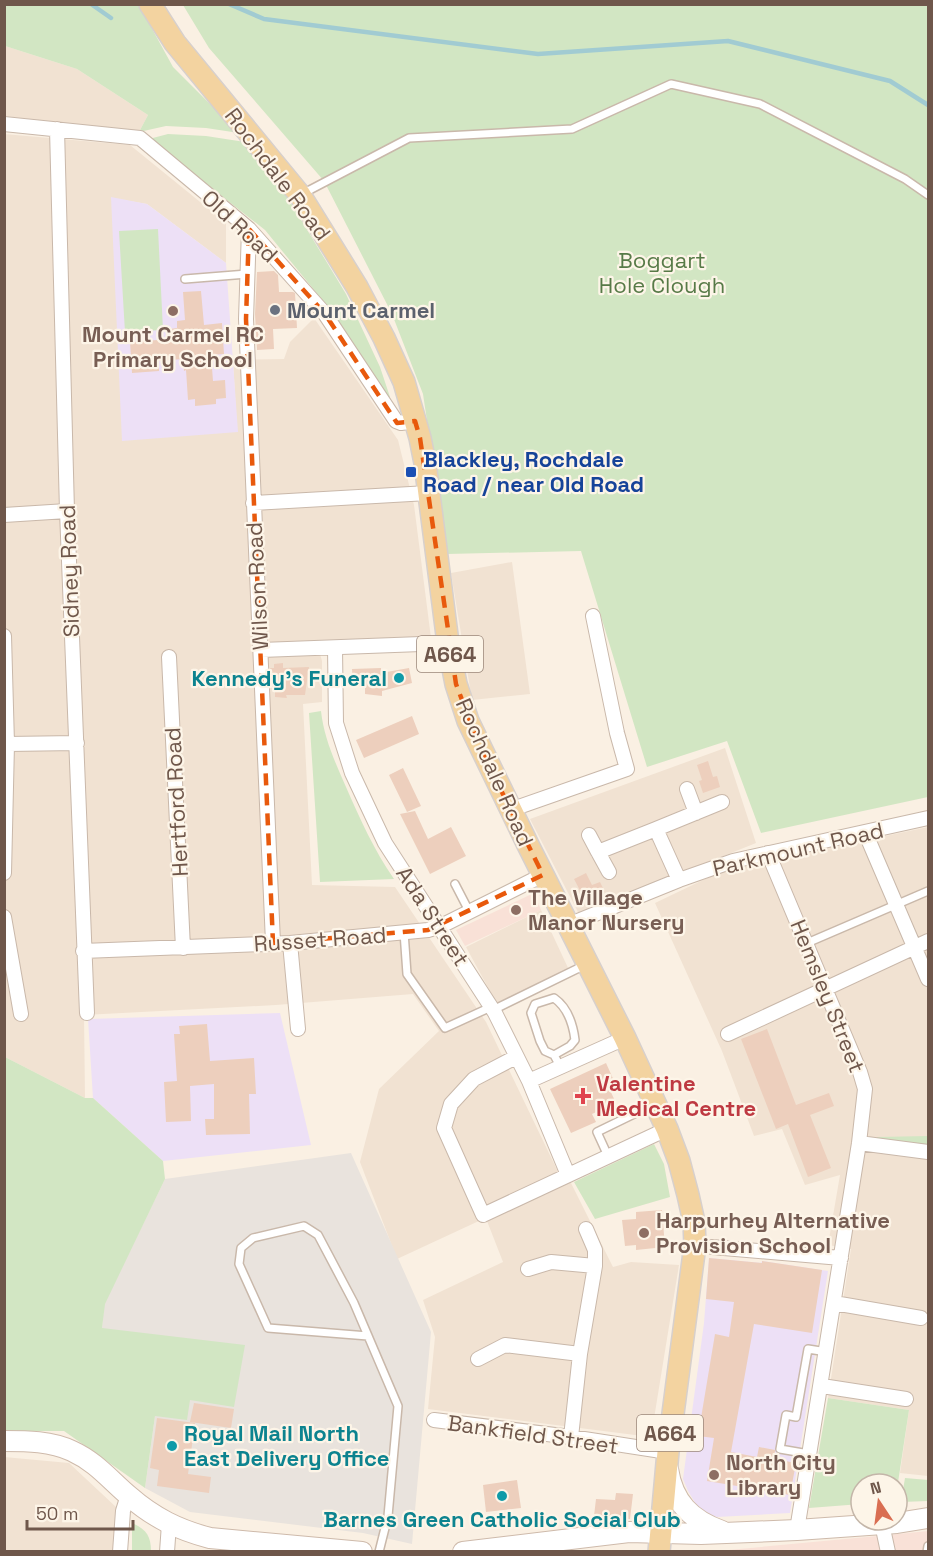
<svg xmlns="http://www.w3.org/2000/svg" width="933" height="1556" font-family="'Space Grotesk',sans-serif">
<rect width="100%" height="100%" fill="#faf0e3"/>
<path fill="#f1e2d2" d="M5 46 77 69 148 115 139 132 5 116Z
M4 134 130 145 226 223V263L147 204 111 198 237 432 233 360 284 359 290 342 314 318 398 440 414 505 431 638 316 640 322 661V702L303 704 312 885 395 887 486 1022 559 1174 481 1220 397 1259 360 1162 379 1089 439 1031 413 994 276 1005 84 1015 85 1098 5 1057Z
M512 562 530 694 472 700 451 573Z
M725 748 756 843 579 914 530 819Z
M928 827V1476L900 1473 909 1410 828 1398 851 1249 828 1245 840 1175 805 1185 782 1129 754 1136 722 1051 655 903 724 870Z
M541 910 569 970 497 1004 466 947Z
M569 1179 613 1267 631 1262 679 1265 651 1437 428 1409 435 1337 423 1300 503 1262 487 1221Z
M4 1457 69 1463 116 1507 113 1551H5Z"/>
<path fill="#f9e1d7" d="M534 893 541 910 465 946 456 930Z
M928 1531V1551L707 1552 888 1535Z"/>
<path fill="#e9e3dd" d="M351 1153 431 1332 412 1544 363 1533 190 1512 145 1488 155 1416 102 1328 104 1304 165 1179Z"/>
<path fill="#ede0f6" d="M111 197 147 204 226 263 238 432 122 441Z
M280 1013 311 1145 163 1161 93 1098 88 1019Z
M709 1258 761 1263 762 1261 828 1271 790 1513 717 1517 703 1512 697 1506 688 1491 683 1479 704 1323Z"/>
<path fill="#d2e6c3" d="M4 5H139L173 67 239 133 206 128 166 126 139 132 148 115 77 69 5 46Z
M183 5H928V797L761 833 727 741 647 767 581 551 447 554 423 394 392 314 324 181 209 48Z
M168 134 206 136 245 142 277 180 346 294 380 367 390 397 387 398 328 307 265 230 149 139Z
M158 229 163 330 125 332 119 231Z
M321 711C324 738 335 762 346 787 360 819 374 850 394 879L320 882 309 713Z
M5 1057 85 1098H93L163 1161 165 1179 105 1304 102 1328 245 1345 234 1407 190 1400 187 1420 155 1416 145 1488 64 1431H5Z
M928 1136V1145L877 1139V1137Z
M654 1144 664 1164 670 1197 595 1219 574 1182Z
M828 1398 909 1410 897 1489V1484H861V1504L809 1508Z
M905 1478 928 1480V1501L901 1502Z
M132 1523C146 1529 151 1536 151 1551H132Z"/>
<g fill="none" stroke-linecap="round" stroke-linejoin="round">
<path stroke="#a1cbd2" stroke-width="4.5" d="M91 4 111 18
M229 4 264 19 538 54 728 41 890 81 928 105"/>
</g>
<path fill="#edcfbd" d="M274 271 278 275 279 292H293L295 293 297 328 273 329 274 349 257 350 255 314 257 272Z
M201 291 204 325 222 323 224 354 211 355 213 381 225 380 226 398 216 399V404L195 406V399L188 400 186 370 184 371 183 359 159 361V371L132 373 130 342 171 339 170 329 177 328V321L185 320 183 292Z
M283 663V668L309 667 305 695H286L287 698 275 697V687H271L270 668H274V664Z
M381 668V673L409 668 412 683 382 691V696L365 694V686L353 687 352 669Z
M412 716 419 734 364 758 356 740Z
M708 761 713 777 717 776 720 787 703 793 699 781 702 780 697 765Z
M403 768 421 806 407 812 389 775Z
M415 811 428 839 451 827 466 856 430 874 400 814Z
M586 873 592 885 600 882 605 892 586 902 574 879Z
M207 1024 210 1061 254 1058 256 1094H249L250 1134 206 1135 205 1119H214V1084L190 1086 191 1121 166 1122 164 1082 177 1081 174 1034H180L179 1026Z
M767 1029 796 1105 829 1093 834 1106 810 1115 831 1168 808 1177 788 1124 776 1129 741 1039Z
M606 1063 615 1083 608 1086 616 1103 592 1114 596 1122 571 1133 550 1089Z
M662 1210 665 1247 636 1250V1245L625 1246 622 1220 636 1219V1212Z
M709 1258 762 1263V1261L822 1270 812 1333 754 1324 731 1452 757 1457 759 1447 775 1450V1459L796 1463 790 1495 707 1481 714 1438 698 1436 715 1334 729 1337 734 1302 706 1299Z
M194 1403 234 1409 231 1428 190 1422Z
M157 1418 195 1423 188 1474 211 1477 209 1493 157 1486 159 1470 150 1468Z
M517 1480 521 1508 486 1512 483 1485Z
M616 1493 633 1494 630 1519 594 1516 596 1499 615 1500Z"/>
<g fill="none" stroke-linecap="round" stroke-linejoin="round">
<g stroke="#c9b8aa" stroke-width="10">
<path id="lane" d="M302 194 409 138 572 129 671 84 760 104 905 179 928 195
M185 279 247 274
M455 884 469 911
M404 932 407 974 445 1028 491 1007
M807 943 928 891
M493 1010 585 965
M554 1055 570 1046 575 1040C573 1024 567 1007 554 998L535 1004 531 1013 540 1041 545 1051 554 1055 561 1068
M608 1156 597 1132 636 1113
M368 1336 268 1328 239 1264 241 1248 253 1238 304 1226 318 1235 354 1303 398 1406 388 1516 379 1552
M809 1454 780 1449 786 1415 796 1417 808 1349 827 1352
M927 1552 928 1546"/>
</g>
<g stroke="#c9b8aa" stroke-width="16">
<path id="street" d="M4 124 140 138 249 229 325 314 396 421 401 423 415 421
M57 129 67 511 87 1013
M249 229 246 319 273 943
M253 503 428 493
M4 515 67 511
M4 636 7 744 4 873
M335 648 336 723 352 773 385 843 495 1013 529 1081 568 1175
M261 650 448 643
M169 657 183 948
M7 744 77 743
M687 789 696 813
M510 810 627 769 617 733 593 616
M656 829 722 802
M865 832 928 979
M589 835 598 852 656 829 679 880
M598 852 609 872
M768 853 860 1072 865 1089 859 1143 797 1530
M4 917 21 1014
M568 925 679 880 733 861 928 818
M290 943 298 1029
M83 951 290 943 428 930 441 926 543 875
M728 1034 928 941
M516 1057 474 1079 451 1104 444 1128 483 1215 667 1129
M529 1081 625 1038
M859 1143 928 1152
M586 1229 595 1250V1266
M712 1247 841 1258
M528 1269 551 1262 595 1266 580 1354 571 1437
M834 1303 921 1318
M478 1359 505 1345 580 1354
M822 1386 906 1399
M434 1420 571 1437 668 1452
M882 1524 888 1552
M120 1552 123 1511 128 1495
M167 1552 169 1524"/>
</g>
<g stroke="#cebaab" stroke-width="22">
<path id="secondary" d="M4 1441C27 1441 51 1441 72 1451 96 1462 110 1480 129 1496 154 1518 179 1530 210 1538L362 1552
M668 1469C673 1502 691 1520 722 1531
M463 1552 629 1532 701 1534 797 1530 897 1523 928 1518"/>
</g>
<g stroke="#d7d0cd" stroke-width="24">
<path id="primary" d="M150 4 175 43 300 195 357 287 384 338 404 382 420 438 425 463 448 643 456 684 468 721 528 845 625 1038 667 1129 679 1161 688 1195 694 1222 695 1245 668 1452 659 1552"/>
</g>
<use href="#lane" stroke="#fff" stroke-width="7"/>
<use href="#street" stroke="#fff" stroke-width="14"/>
<use href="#secondary" stroke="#fff" stroke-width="20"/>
<use href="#primary" stroke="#f3d3a0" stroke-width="21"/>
</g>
<path fill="none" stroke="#e8590c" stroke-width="4.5" stroke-dasharray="12 8" stroke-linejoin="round" d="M249 229 325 314 397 423 415 421 420 438 456 684 481 750 543 875 428 930 273 943 246 319Z"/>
<circle fill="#6b7280" stroke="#fdf5e8" stroke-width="2" cx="275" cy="310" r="6"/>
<g fill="#8d6e63" stroke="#fdf5e8" stroke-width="2">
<circle cx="173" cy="311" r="6"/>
<circle cx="516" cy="910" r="6"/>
<circle cx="644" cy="1233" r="6"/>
<circle cx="714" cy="1475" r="6"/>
</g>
<rect fill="#1a4fb4" stroke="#fdf5e8" stroke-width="2" x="405" y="466" width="12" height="12" rx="3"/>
<g fill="#0f9aa8" stroke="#fdf5e8" stroke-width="2">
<circle cx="399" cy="678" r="6"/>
<circle cx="172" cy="1446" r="6"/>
<circle cx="502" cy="1496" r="6"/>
</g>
<path fill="#e0444e" stroke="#fdf5e8" stroke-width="2" d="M580 1087h6v6h6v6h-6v6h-6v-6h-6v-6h6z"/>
<g text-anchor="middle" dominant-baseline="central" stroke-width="4.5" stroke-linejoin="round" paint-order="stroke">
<g fill="#fdf5e8" stroke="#9a867a" stroke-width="1.5">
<rect x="417" y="636" width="66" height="36" rx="4.5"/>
<rect x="637" y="1415" width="66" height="36" rx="4.5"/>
</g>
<g font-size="21" font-weight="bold" fill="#6f574b">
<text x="450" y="654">A664</text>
<text x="670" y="1433">A664</text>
</g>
<g font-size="22" fill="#6f574b" stroke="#fdf5e8">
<text transform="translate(278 174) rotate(53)">Rochdale Road</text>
<text transform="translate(240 226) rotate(43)">Old Road</text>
<text transform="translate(69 571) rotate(-92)">Sidney Road</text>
<text transform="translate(257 586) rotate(-93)">Wilson Road</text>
<text transform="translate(495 772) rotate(66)">Rochdale Road</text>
<text transform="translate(176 802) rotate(-93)">Hertford Road</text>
<text transform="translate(798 849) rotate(-13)">Parkmount Road</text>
<text transform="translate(433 916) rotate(57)">Ada Street</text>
<text transform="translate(320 939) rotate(-4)">Russet Road</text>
<text transform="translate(828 996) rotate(68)">Hemsley Street</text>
<text transform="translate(533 1434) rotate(8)">Bankfield Street</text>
</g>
<g font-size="22" fill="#577a47" stroke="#fdf5e8">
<text x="662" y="260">Boggart<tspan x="662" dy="25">Hole Clough</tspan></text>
</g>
<g font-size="22" font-weight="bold" fill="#5b616d" stroke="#fdf5e8" text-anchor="start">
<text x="287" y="310">Mount Carmel</text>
</g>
<g font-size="22" font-weight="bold" fill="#785e54" stroke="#fdf5e8" text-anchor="start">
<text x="173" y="334" text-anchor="middle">Mount Carmel RC<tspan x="173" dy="25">Primary School</tspan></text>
<text x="528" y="897">The Village<tspan x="528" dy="25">Manor Nursery</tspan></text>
<text x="656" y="1220">Harpurhey Alternative<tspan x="656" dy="25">Provision School</tspan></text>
<text x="726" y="1462">North City<tspan x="726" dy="25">Library</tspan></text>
</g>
<g font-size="22" font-weight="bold" fill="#164399" stroke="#fdf5e8" text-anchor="start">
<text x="423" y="459">Blackley, Rochdale<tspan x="423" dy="25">Road / near Old Road</tspan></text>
</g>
<g font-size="22" font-weight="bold" fill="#0d838f" stroke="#fdf5e8" text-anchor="end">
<text x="387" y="678">Kennedy's Funeral</text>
<text x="184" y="1433" text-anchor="start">Royal Mail North<tspan x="184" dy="25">East Delivery Office</tspan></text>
<text x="502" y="1519" text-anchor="middle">Barnes Green Catholic Social Club</text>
</g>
<g font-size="22" font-weight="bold" fill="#be3a42" stroke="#fdf5e8" text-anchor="start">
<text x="596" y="1083">Valentine<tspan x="596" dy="25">Medical Centre</tspan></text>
</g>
</g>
<rect width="933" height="1556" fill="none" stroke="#6f574b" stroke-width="12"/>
<g transform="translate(879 1502) rotate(347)"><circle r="28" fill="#fdf5e8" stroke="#c4b6a9" stroke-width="1.5"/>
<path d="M0-4.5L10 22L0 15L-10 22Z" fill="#d96e52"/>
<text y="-9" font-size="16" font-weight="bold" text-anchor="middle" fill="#6f574b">N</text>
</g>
<path d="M27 1520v9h106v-9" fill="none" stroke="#6f574b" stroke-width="3"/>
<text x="36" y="1520" font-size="18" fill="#6f574b" stroke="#fdf5e8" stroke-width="4.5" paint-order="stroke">50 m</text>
</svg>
